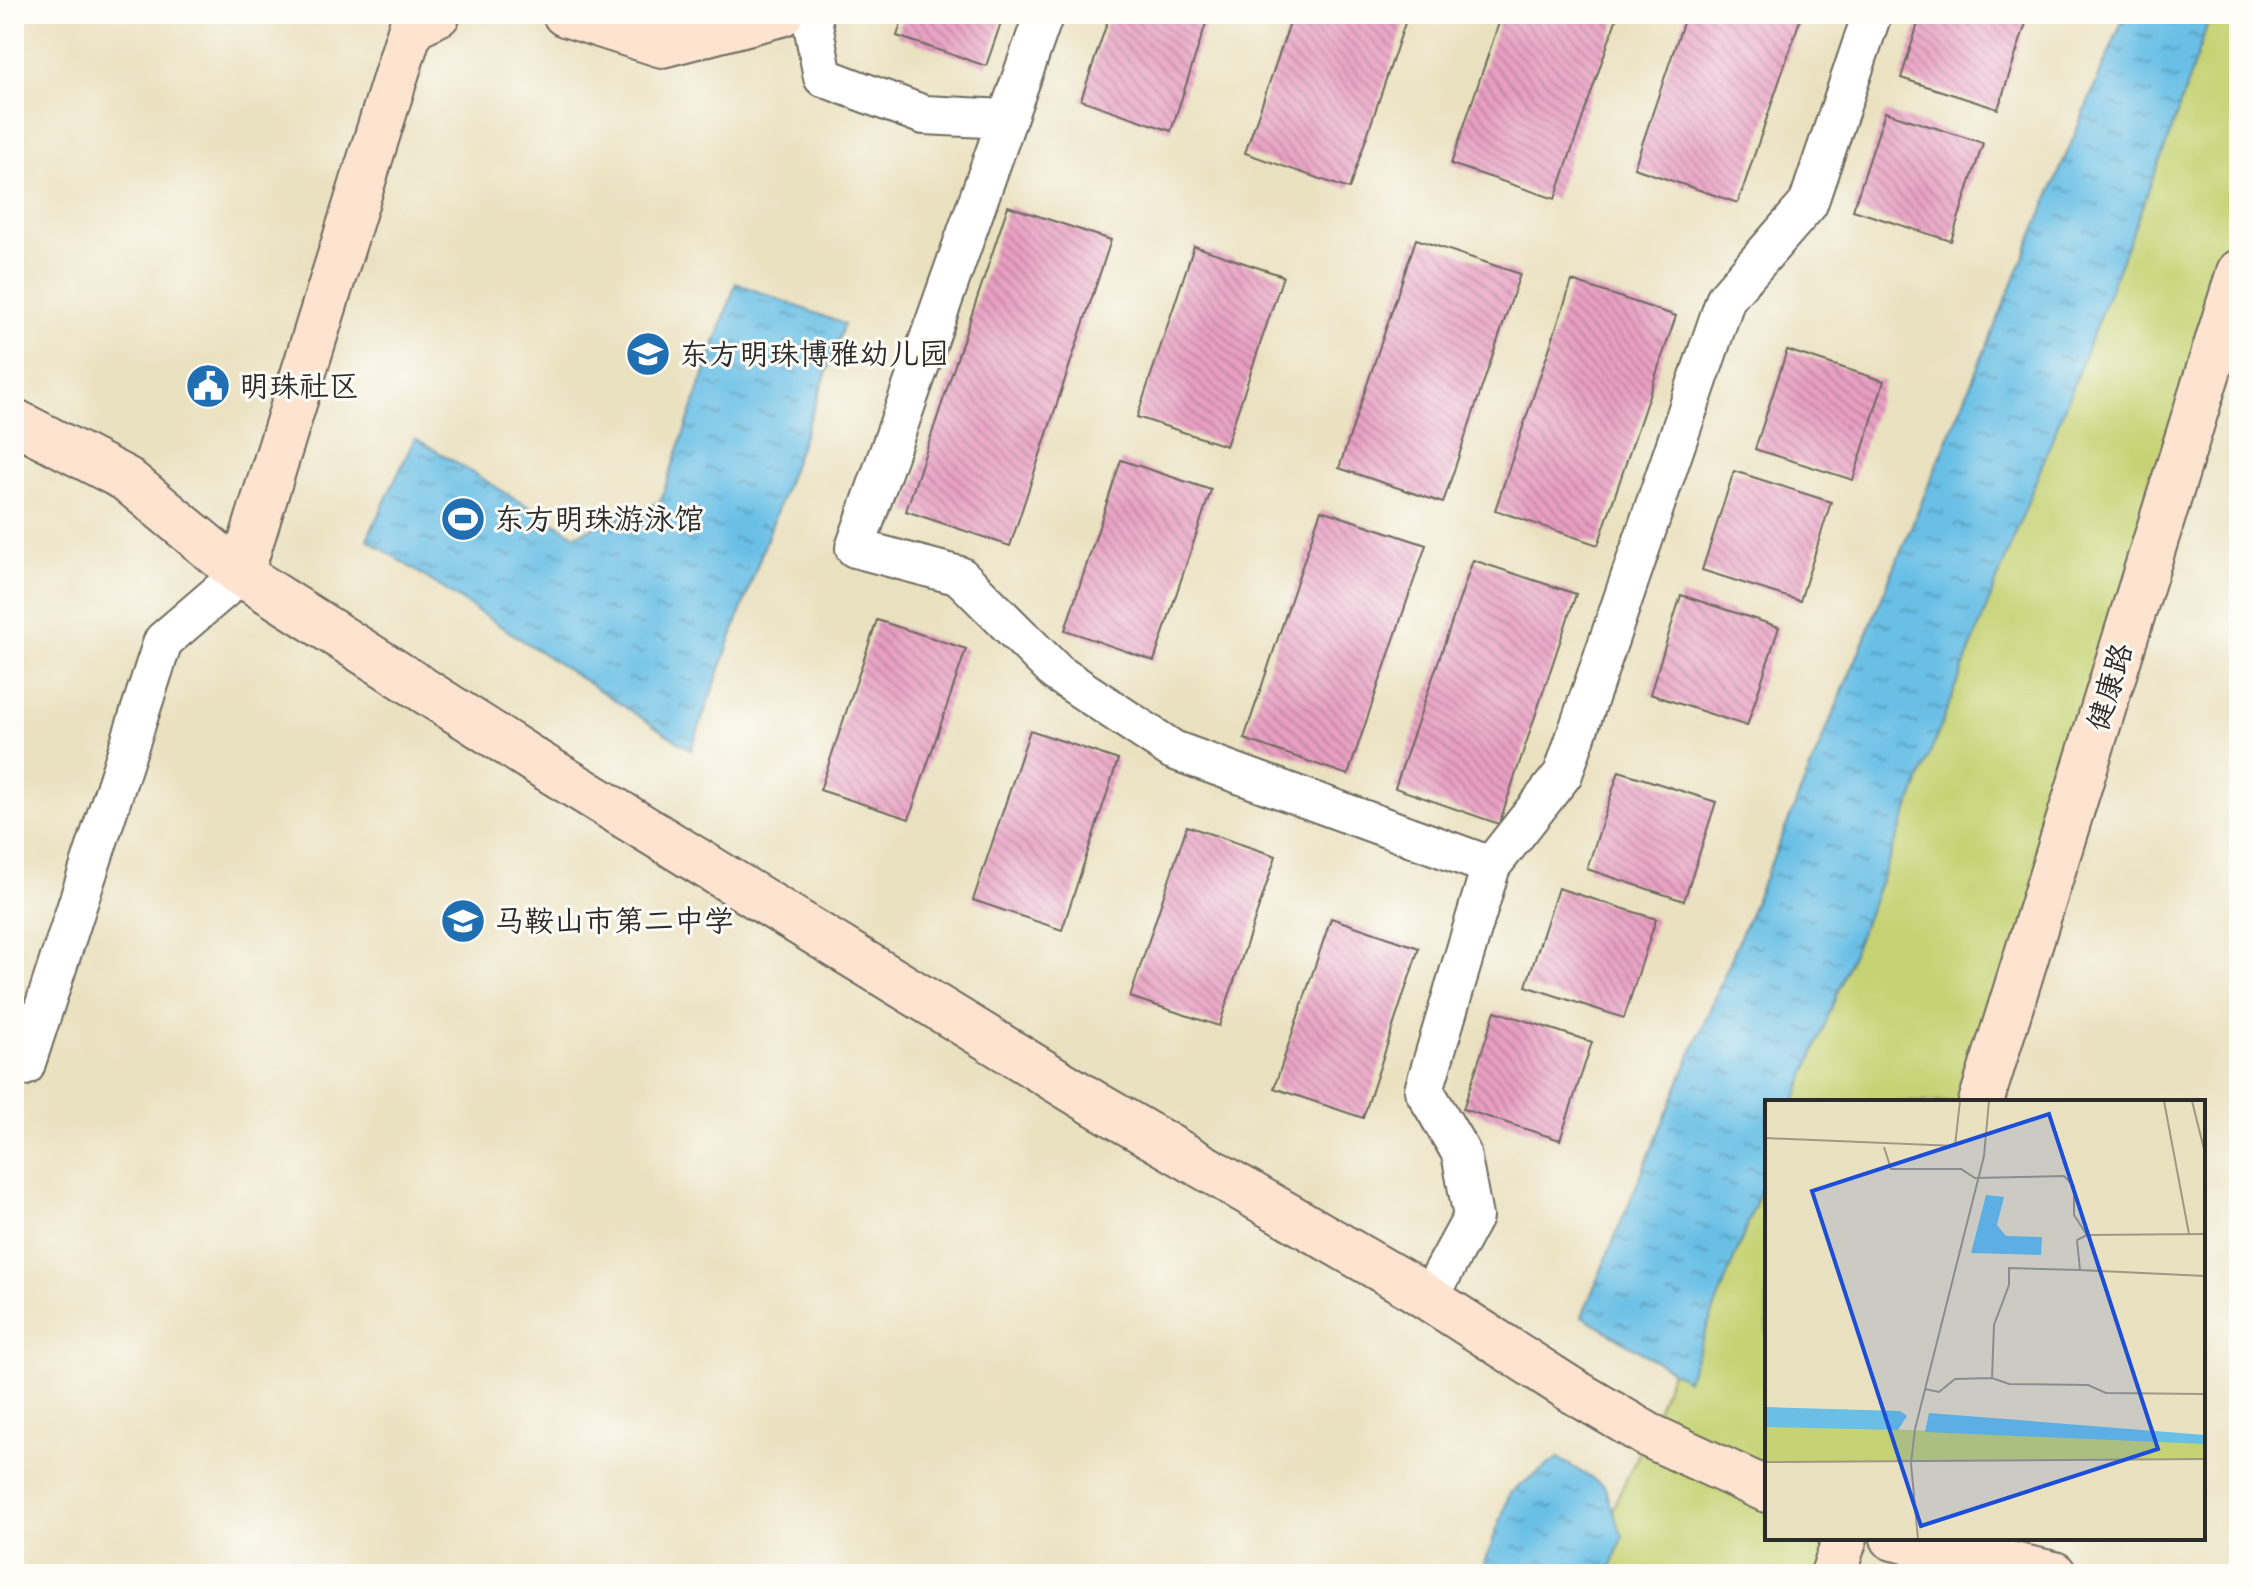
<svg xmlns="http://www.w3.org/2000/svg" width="2253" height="1588" font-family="'Comic Neue','LXGW WenKai TC',sans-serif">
<defs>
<pattern id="water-ripples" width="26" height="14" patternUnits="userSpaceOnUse" patternTransform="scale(2)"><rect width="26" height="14" fill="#69bfe6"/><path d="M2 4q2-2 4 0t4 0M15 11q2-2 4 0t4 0" fill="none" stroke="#579bbb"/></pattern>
<pattern id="building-back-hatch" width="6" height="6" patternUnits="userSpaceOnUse" patternTransform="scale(2)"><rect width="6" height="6" fill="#e89fc2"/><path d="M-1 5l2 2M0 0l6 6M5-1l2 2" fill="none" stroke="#bc829e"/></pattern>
</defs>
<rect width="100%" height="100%" fill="#fdfcf7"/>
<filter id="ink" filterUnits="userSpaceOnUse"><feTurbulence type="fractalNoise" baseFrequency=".0125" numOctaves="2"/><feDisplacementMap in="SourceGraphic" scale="16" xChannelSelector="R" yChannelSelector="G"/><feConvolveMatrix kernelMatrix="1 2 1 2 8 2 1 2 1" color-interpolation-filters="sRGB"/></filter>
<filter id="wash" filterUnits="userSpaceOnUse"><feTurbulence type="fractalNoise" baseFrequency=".006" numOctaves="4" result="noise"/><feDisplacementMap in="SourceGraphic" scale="32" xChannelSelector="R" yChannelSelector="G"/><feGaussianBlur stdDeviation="1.8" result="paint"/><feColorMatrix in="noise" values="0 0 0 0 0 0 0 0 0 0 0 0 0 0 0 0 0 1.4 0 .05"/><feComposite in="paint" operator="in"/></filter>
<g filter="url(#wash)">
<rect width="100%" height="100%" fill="#eae1c0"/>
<path fill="#c6d374" stroke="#787f50" stroke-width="2" d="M2173 14H2239V270L1980 1102H1771Z
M1767 1113V1538H1845L1833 1574H1591L1619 1494 1648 1435Z"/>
<path fill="url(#water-ripples)" stroke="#4a7588" stroke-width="2" d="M2125 14H2211L2168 140 1795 1102H1767V1174L1687 1380 1582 1316Z
M736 283 844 324 691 750 367 539 415 438 575 535 660 502Z
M1558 1458 1604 1486 1623 1537 1609 1574H1481L1510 1493Z"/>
<g id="blocks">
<path fill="url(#building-back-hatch)" d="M904 14H1004L986 66 897 36Z
M1110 14H1209L1171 131 1081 100Z
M1293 14H1408L1349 189 1245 153Z
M1502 14H1618L1555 199 1451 164Z
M1686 14H1802L1738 203 1634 168Z
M1921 14H2029L1998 109 1901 78Z
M1885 112 1983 143 1951 241 1853 210Z
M1008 206 1111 240 1010 546 906 511Z
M1416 239 1520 274 1443 503 1339 468Z
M1194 246 1283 276 1226 446 1137 417Z
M1572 281 1676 316 1598 545 1495 510Z
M1787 350 1884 381 1853 480 1755 449Z
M1121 460 1211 490 1154 661 1065 630Z
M1734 471 1831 502 1800 601 1702 570Z
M1321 510 1426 545 1348 775 1244 739Z
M1473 560 1576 594 1499 824 1395 788Z
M1681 595 1779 627 1747 726 1650 694Z
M877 620 966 649 909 819 820 790Z
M1030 730 1118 760 1062 930 973 900Z
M1619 771 1716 802 1684 901 1587 869Z
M1187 826 1276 856 1219 1026 1130 997Z
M1558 888 1656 919 1624 1018 1526 986Z
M1331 918 1419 948 1363 1118 1274 1088Z
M1495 1011 1592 1042 1560 1140 1463 1109Z"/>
</g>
</g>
<g filter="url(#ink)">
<use href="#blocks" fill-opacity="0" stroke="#6e6b5f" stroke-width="2"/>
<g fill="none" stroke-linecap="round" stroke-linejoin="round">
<g stroke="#6e6b5f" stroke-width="42">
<path id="street" d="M811 14 823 77 924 115 1007 119 1044 14
M1007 119 855 548 960 576 1057 673 1173 750 1491 866
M14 1069 25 1066 163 641 241 574
M1429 1298 1473 1217 1461 1153 1424 1090 1491 866 1563 774 1726 298 1808 204 1872 14"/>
</g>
<g stroke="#6e6b5f" stroke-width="48">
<path id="secondary" d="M565 14 662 45 781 14
M14 421 126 479 241 574 538 763 1097 1105 1408 1285 1570 1389 1648 1435 1767 1490
M241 574 411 27 438 14
M1981 1102 2239 272
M1893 1538 2054 1574
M1833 1574 1845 1538"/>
</g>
<use href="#street" stroke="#fff" stroke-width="38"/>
<use href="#secondary" stroke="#fde4d1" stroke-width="44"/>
</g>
</g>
<defs>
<g id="school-disc" transform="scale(2.3)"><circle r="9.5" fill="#1f6fb2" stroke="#fdfcf7"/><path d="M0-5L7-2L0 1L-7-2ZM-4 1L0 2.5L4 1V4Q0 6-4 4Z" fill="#fff"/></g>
<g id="civic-disc" transform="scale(2.3)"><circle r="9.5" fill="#1f6fb2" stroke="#fdfcf7"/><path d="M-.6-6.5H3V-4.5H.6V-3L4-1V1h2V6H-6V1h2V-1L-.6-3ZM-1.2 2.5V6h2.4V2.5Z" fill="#fff"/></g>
<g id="stadium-disc" transform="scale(2.3)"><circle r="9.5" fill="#1f6fb2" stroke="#fdfcf7"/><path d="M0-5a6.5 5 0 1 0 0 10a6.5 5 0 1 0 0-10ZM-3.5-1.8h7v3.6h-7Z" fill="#fff"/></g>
</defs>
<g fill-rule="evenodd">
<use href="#school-disc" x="648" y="354"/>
<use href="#civic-disc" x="208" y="386"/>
<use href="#stadium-disc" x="463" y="519"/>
<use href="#school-disc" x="463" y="921"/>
</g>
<g text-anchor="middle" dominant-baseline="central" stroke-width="6" stroke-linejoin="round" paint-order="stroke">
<g font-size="30" fill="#2b2b2b" stroke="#fdfcf7" text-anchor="start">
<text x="679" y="354">东方明珠博雅幼儿园</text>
<text x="239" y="386">明珠社区</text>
<text x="494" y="519">东方明珠游泳馆</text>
<text x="494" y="921">马鞍山市第二中学</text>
</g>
<g font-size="30" fill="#2b2b2b" stroke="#fdfcf7">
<text transform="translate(2110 687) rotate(-73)">健康路</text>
</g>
</g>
<g transform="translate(1765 1100)">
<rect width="440" height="440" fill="#eae1c0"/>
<path d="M0 325 440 340V359L0 362Z" fill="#c6d374"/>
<path d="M221 95 239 97 232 125 241 136 277 137 276 155 206 153ZM0 307 135 311 142 316 133 330 0 327ZM164 313 440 335V344L160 332Z" fill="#69bfe6"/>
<path fill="none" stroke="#9e9884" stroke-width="2" d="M399 1 424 134M427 1 440 53M0 38 190 46 195 1M119 47 126 69H196L210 78 299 76 309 86V115L322 135 440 134M322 135 312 140 315 170 440 176M227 278 229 225 244 185V168L315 170M160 289 174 292 190 279 227 278 244 284 323 285 341 293 440 294M0 362 440 359M153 439 146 363 150 329 219 56 224 1"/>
<path fill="#1d4ed8" fill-opacity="0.15" stroke="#1d4ed8" stroke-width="4" d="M284 14 393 349 156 426 47 91Z"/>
<rect width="440" height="440" fill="none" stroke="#2b2b2b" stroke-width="4"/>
</g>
<rect width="2253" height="1588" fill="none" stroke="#fdfcf7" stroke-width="48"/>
</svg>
